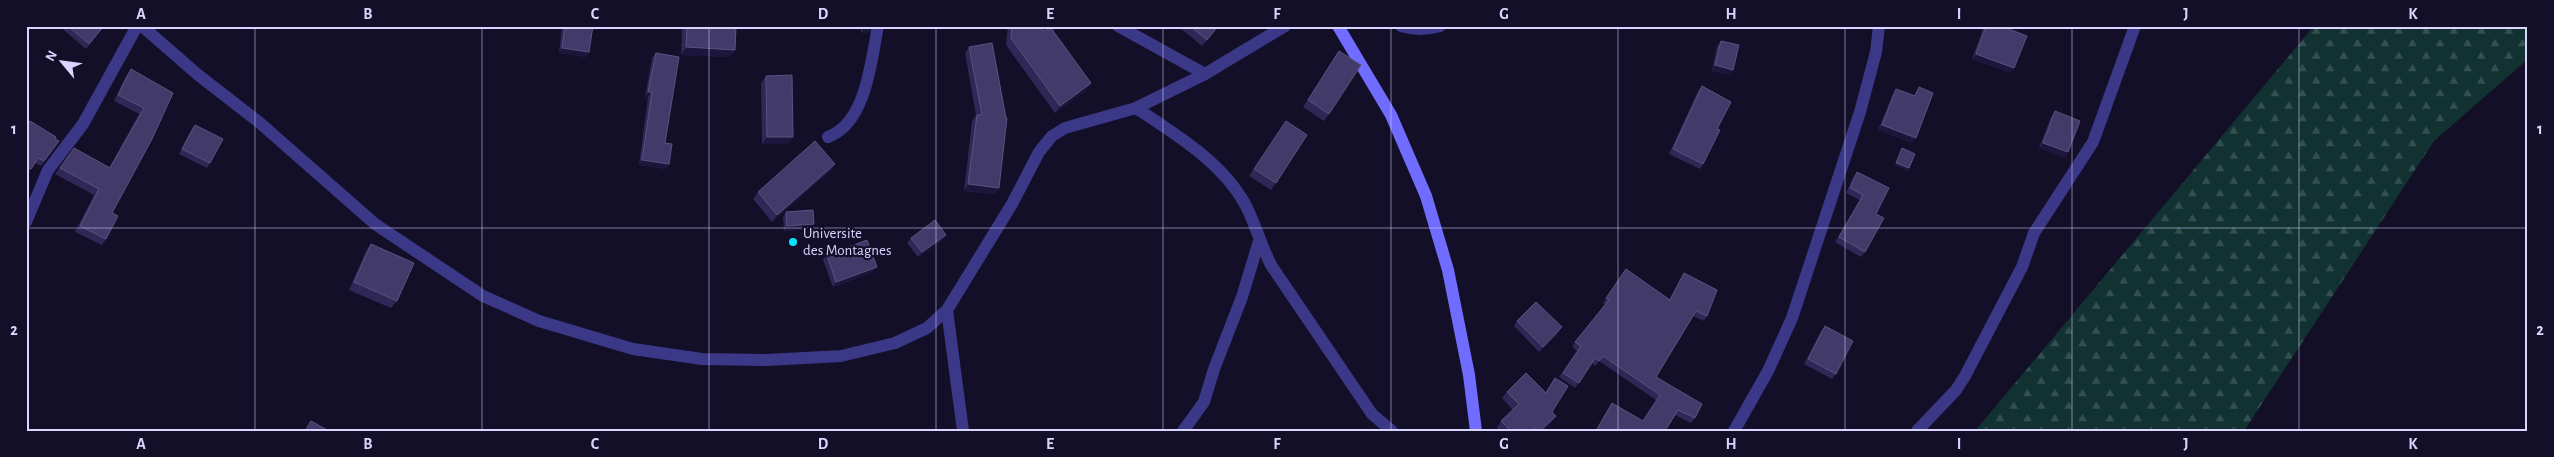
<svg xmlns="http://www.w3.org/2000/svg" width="2554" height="457" font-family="'Alegreya Sans',sans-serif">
<defs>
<pattern id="forest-firs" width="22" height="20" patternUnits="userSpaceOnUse" patternTransform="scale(1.25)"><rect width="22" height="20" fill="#113231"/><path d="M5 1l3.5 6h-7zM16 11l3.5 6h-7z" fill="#334f50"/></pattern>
</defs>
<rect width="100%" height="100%" fill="#130f28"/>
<path fill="url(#forest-firs)" d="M2314 26H2528V59L2434 141 2244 431H1975Z"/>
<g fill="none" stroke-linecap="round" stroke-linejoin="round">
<path stroke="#3b3888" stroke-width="12" d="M142 26 197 74 260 123 375 224 483 296 539 321 633 349 702 359 767 360 841 356 895 343 927 328 947 310 1012 204 1039 152 1052 136 1065 128 1136 108 1205 74 1285 26
M1118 26 1205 74
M1401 26C1414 30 1427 30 1440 26
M1136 108C1175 134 1222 162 1245 204 1255 223 1261 245 1271 265L1372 414 1392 431
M828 137C866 123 871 62 878 26
M26 222 48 170 83 124 137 26
M947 310 963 431
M1183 431 1204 402 1214 369 1242 297 1259 241
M1734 431 1768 371 1792 318 1860 112 1876 52 1879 26
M1917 431 1956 390 1965 376 2022 267 2034 233 2093 142 2135 26"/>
<path stroke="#706cff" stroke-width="12" d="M1338 26 1391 115 1426 196 1448 270 1469 375 1476 431"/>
</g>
<path fill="#302756" d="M59 26H104L86 49Z
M562 26H593L589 52 586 57 559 53Z
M682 26H736L735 50 730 57 681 55Z
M861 26H872L868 33H861Z
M1008 26H1042L1043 31 1091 83 1086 90 1055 113 1006 45Z
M1178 26H1219L1202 46Z
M1984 26H2001L2011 73 1972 59Z
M1721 41 1733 70 1730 75 1712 71 1717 46Z
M969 47 999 188 995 194 964 191 972 121 976 115 965 53Z
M1339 51 1329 114 1324 121 1303 107Z
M656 53 665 143 666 169 639 165 648 97H645L652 58Z
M131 69 173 93 112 213 106 239 102 245 75 232 94 195 55 174 74 148 109 168 139 114 114 101 126 76Z
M766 76 793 137 788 144H762L761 83Z
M1702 86 1703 164 1700 169 1669 154 1698 91Z
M1919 87 1912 143 1878 130 1893 94 1896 89 1914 96Z
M2055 111 2068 152 2065 158 2039 148 2051 117Z
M30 121 59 141 41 166 35 163 27 174H26V126Z
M1286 121 1307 135 1271 190 1249 176Z
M195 125 210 163 207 168 179 154 191 130Z
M835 164 830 171 772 222 753 199 758 192Z
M1857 172 1876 214 1865 252 1861 257 1835 242 1860 200 1846 193 1853 178Z
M786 212 814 224 811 229 784 231 783 217Z
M911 238 942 240 918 257 907 243Z
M371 244 397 301 391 308 349 290 366 251Z
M827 255 873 272 833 287 823 260Z
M1626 269 1669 300 1684 273 1707 316 1704 321 1693 316 1656 377 1695 418 1691 423 1675 415 1665 431H1595L1612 403 1643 421 1656 400 1599 361 1595 366 1592 363 1575 388 1559 377 1577 351 1572 346 1605 305 1603 303Z
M1517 321 1559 332 1539 352 1514 326Z
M2528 321V331L2525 325Z
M1825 326 1836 374 1832 379 1804 364 1821 331Z
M1555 378 1551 423 1542 431H1500L1497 428 1501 421 1513 410 1502 398 1507 392 1545 393Z"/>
<path fill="#1d163c" d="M864 27 872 28 868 33H861Z
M686 47 735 50 730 57 681 55Z
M562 48 589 52 586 57 559 53Z
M1976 54 2014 68 2011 73 1972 59Z
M1715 65 1733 70 1730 75 1712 71Z
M1091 83 1086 90 1055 113 1060 106Z
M648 92H652L648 97H645Z
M1882 125 1916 138 1912 143 1878 130Z
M767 137H793L788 144H762Z
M2043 143 2068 152 2065 158 2039 148Z
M642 160 669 164 666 169 639 165Z
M1896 163 1909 168 1907 171 1894 165Z
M835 164 830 171 772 222 777 215Z
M968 184 999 188 995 194 964 191Z
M814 224 811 229 784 231 787 226Z
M946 235 942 240 918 257 922 252Z
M877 267 873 272 833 287 836 282Z
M1562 327 1559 332 1539 352 1543 347Z
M1556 416 1551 423 1542 431H1540Z"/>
<path fill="#423a68" stroke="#5a5280" d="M68 26H104L89 44Z
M565 26H593L589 52 562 48Z
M687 26H736L735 50 686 47Z
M865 26H872V28L864 27Z
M1012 26H1042L1043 31 1051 28 1091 83 1060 106 1011 38Z
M1190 26H1218L1207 40Z
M1986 26H2001L2027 36 2014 68 1976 54Z
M1721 41 1739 45 1733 70 1715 65Z
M992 43 1006 118H1007L999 188 968 184 977 115H982L969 47Z
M1339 51 1361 65 1329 114 1308 100Z
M656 53 679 57 665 143 672 144 669 164 642 160 652 92H648Z
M131 69 173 93 152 139 112 213 118 216 106 239 80 226 99 189 60 168 74 148 110 168 144 108 118 95Z
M792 75 793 137H767L766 76Z
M1702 86 1731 102 1717 129 1720 130 1703 164 1673 149Z
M1919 87 1933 93 1916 138 1882 125 1896 89 1915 96Z
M2055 111 2080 121 2068 152 2043 143Z
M30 121 56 137 55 139 59 141 44 161 38 158 31 169 26 166V127Z
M1286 121 1307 135 1276 183 1254 169Z
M195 125 223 139 210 163 182 149Z
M815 141 835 164 777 215 758 192Z
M1902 148 1915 154 1909 168 1896 163Z
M1857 172 1889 188 1876 214 1884 218 1865 252 1839 237 1863 195 1850 188Z
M813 210 814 224 787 226 786 212Z
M935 220 946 235 922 252 911 238Z
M867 240 877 267 836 282 827 255Z
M371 244 414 263 397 301 354 282Z
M1626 269 1670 300 1684 273 1717 290 1707 316 1696 311 1656 377 1702 404 1695 418 1678 410 1665 431H1596L1612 403 1643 421 1660 395 1603 356 1599 361 1595 358 1579 383 1563 373 1581 346 1575 342 1609 300 1606 298Z
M1536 302 1562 327 1543 347 1517 321Z
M1825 326 1853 341 1836 374 1808 359Z
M1526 373 1546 393 1555 378 1568 386 1552 412 1556 416 1540 431H1538L1534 428 1536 431H1511L1501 421 1519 404 1507 392Z
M311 421 329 431H305Z"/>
<path fill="none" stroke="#dad5ff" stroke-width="1" stroke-opacity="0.55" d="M255 26V431M482 26V431M709 26V431M936 26V431M1163 26V431M1391 26V431M1618 26V431M1845 26V431M2072 26V431M2299 26V431M26 228H2528"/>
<circle fill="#01e6ff" stroke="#130f28" stroke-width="2" cx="793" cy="242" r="5"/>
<g text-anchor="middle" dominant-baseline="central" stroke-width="4.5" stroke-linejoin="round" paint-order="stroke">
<g font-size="15" fill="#dad5ff" stroke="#130f28" text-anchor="start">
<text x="803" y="233">Universite<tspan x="803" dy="17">des Montagnes</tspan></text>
</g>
</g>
<rect width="2554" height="457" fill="none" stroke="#130f28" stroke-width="55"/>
<g transform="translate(62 62) rotate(299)" stroke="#130f28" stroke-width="4" paint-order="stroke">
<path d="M0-4L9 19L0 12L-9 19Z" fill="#dad5ff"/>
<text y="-8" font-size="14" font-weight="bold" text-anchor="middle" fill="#dad5ff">N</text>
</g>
<rect x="28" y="28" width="2498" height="402" fill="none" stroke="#dad5ff" stroke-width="2"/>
<g font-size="16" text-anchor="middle" font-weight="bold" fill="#dad5ff">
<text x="141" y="19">A</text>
<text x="368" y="19">B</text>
<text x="595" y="19">C</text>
<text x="823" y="19">D</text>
<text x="1050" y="19">E</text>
<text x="1277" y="19">F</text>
<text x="1504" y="19">G</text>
<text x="1731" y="19">H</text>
<text x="1959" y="19">I</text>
<text x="2186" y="19">J</text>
<text x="2413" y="19">K</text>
<text x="14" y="134">1</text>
<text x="2540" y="134">1</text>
<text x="14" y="335">2</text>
<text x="2540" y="335">2</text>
<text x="141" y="449">A</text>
<text x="368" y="449">B</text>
<text x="595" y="449">C</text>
<text x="823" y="449">D</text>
<text x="1050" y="449">E</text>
<text x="1277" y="449">F</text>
<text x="1504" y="449">G</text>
<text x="1731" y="449">H</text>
<text x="1959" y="449">I</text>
<text x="2186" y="449">J</text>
<text x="2413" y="449">K</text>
</g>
</svg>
